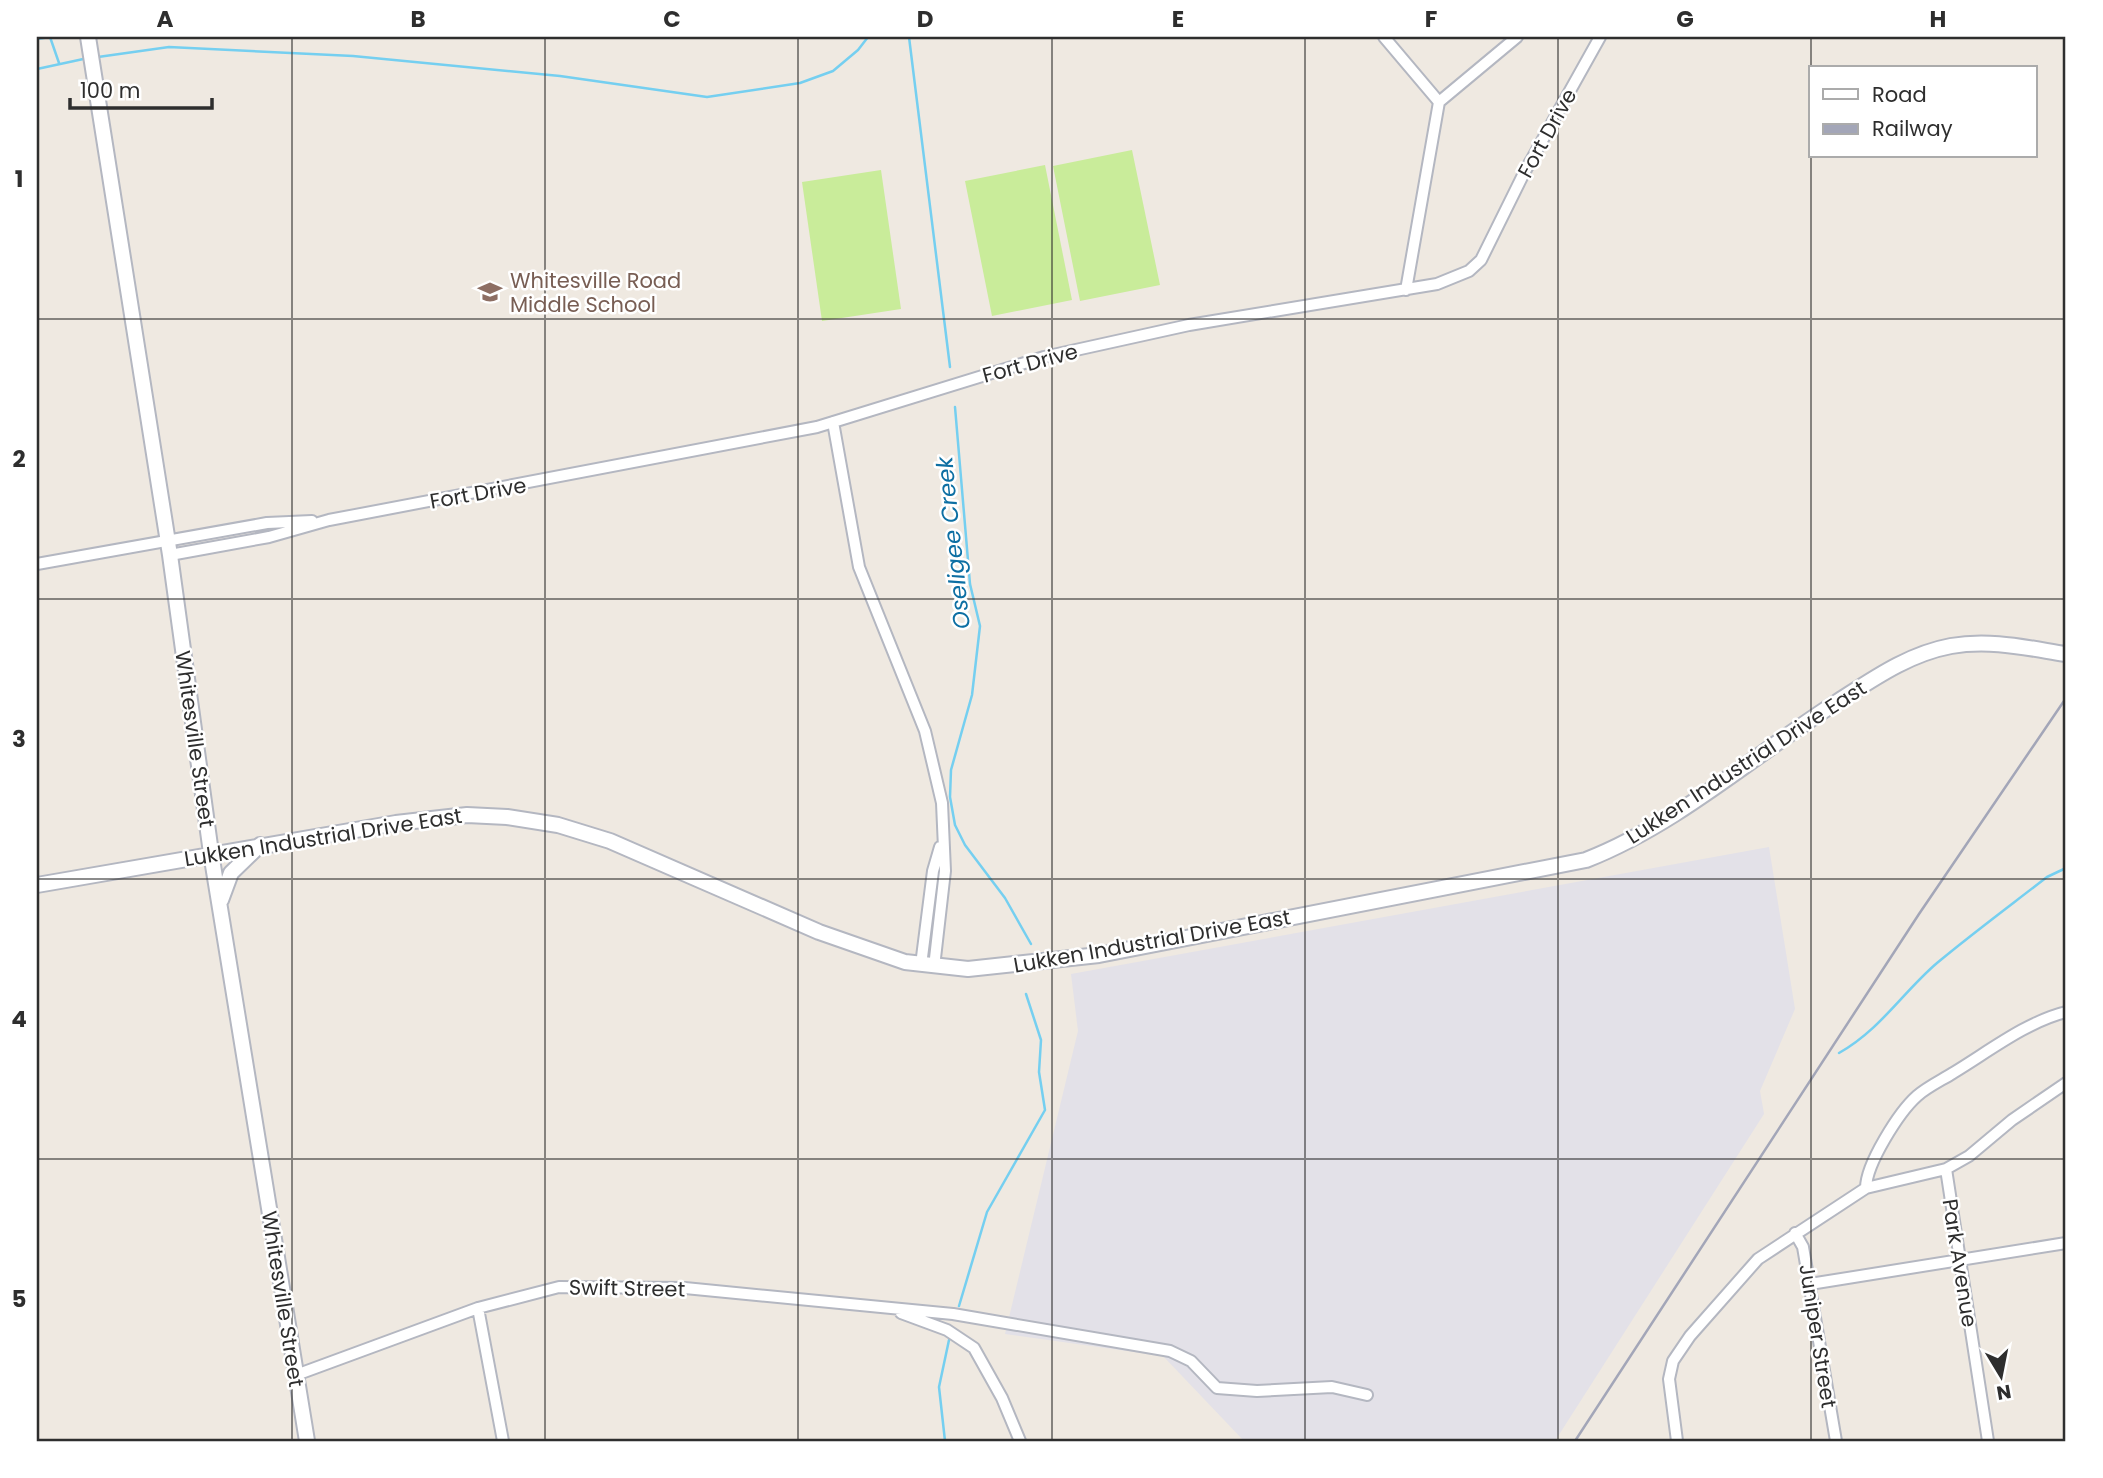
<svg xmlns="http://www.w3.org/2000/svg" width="2103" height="1478" font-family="Poppins,sans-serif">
<rect width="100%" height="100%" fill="#efe9e1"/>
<path fill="#e3e1e8" d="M1769 847 1795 1009 1760 1091 1764 1114 1555 1441H1244L1163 1356 1005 1334 1078 1031 1071 974Z"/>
<path fill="#c9ec9a" d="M1132 150 1160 285 1080 301 1053 166Z
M1045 165 1072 300 992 316 965 181Z
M881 170 901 309 822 321 802 182Z"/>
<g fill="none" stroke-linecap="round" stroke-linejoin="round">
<path stroke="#75cff0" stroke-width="2.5" d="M50 37 59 63
M909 37 950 367
M37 39 50 37
M98 57 169 47 353 56 560 76 707 97 800 83 833 71 858 50 868 37
M37 69 88 58
M955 407 970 584 980 626 972 695 951 770 950 797 955 825 965 845 1005 898 1031 944
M1839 1053C1880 1030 1903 992 1937 963 1973 933 2011 905 2047 877L2066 868
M959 1306 987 1212 1045 1110 1039 1072 1041 1040 1026 994
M945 1441 939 1387 949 1340"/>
<g stroke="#b4b7c1" stroke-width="14">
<path id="street" d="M1384 37 1439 102
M1406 290 1439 102 1517 37
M833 422 859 567 925 731 942 803 945 871 934 967
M170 555 269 537 329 520 817 427 1044 357 1189 325 1437 284 1469 271 1481 260 1524 173 1600 37
M37 564 267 523 312 521
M921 965 933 871 940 847
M1946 1169 1988 1441
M1866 1188C1866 1164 1899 1112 1917 1096 1927 1087 1942 1080 1953 1073 1988 1052 2026 1022 2066 1012
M1795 1233 1803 1247 1836 1441
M1810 1284 2066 1243
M478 1308 503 1441
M901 1313 947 1330 974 1348 1002 1398 1020 1441
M296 1375 478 1308 559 1287 685 1288 953 1314 1170 1351 1191 1361 1217 1388 1257 1391 1332 1387 1367 1395
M1677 1441 1669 1379 1673 1361 1690 1336 1758 1259 1866 1188 1946 1169 1969 1156 2012 1120 2066 1083"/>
</g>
<g stroke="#b4b7c1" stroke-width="18">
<path id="secondary" d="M88 37 170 555 211 853 307 1441
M37 885 396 823 467 815 507 817 558 825 610 841 819 932 905 962 968 969 1099 955 1586 860C1678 824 1755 754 1837 702 1873 679 1908 654 1951 646 1990 639 2027 648 2066 654
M221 900 231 873 260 845"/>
</g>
<use href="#street" stroke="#fff" stroke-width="10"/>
<use href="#secondary" stroke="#fff" stroke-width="14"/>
<path stroke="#a3a6b8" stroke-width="2.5" d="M1575 1441 1919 914 2066 698"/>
</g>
<path fill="none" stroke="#2e2e2e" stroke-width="2" stroke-opacity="0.55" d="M292 37V1441M545 37V1441M798 37V1441M1052 37V1441M1305 37V1441M1558 37V1441M1811 37V68M1811 156V1441M37 319H2066M37 599H2066M37 879H2066M37 1159H2066"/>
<defs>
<g id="school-bare" transform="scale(1.89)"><path d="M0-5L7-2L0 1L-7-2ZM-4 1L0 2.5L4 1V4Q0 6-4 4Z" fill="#8d6e63" stroke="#fff" stroke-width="2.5" paint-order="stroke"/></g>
</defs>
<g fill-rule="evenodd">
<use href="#school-bare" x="490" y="292"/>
</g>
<g text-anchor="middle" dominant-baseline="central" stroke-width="5" stroke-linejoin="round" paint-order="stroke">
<g font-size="21" fill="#2e2e2e" stroke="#fff">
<text transform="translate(1547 133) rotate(-61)">Fort Drive</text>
<text transform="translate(1030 363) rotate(-15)">Fort Drive</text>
<text transform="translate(478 493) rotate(-10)">Fort Drive</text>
<text transform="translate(195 739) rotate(82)">Whitesville Street</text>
<text transform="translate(1746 762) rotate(-33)">Lukken Industrial Drive East</text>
<text transform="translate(323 837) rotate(-9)">Lukken Industrial Drive East</text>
<text transform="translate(1152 941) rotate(-10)">Lukken Industrial Drive East</text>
<text transform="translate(1960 1263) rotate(81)">Park Avenue</text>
<text transform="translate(627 1288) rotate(1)">Swift Street</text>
<text transform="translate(283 1299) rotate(81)">Whitesville Street</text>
<text transform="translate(1818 1336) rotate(81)">Juniper Street</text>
</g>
<g font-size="21" fill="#785e54" stroke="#fff" text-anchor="start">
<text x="510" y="280">Whitesville Road<tspan x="510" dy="24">Middle School</tspan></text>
</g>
<g font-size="23" font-style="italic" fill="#0d6fa3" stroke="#fff">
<text transform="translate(953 543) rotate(-96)">Oseligee Creek</text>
</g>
</g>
<rect width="2103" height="1478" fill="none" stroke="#ffffff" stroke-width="77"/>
<rect x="1809" y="66" width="228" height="91" fill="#ffffff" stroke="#ababab" stroke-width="2"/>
<rect x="1823" y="89" width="35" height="10" fill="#ffffff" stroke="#ababab" stroke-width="2"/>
<text x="1872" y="102" font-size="21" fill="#2e2e2e">Road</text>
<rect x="1823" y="124" width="35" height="10" fill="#a3a6b8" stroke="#ababab" stroke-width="2"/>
<text x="1872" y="136" font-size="21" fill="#2e2e2e">Railway</text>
<g transform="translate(2001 1376) rotate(170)" stroke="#ffffff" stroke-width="5" paint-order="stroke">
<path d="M0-5L12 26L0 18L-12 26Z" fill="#2e2e2e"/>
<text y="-10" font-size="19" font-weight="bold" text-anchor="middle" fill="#2e2e2e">N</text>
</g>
<path d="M70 98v10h142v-10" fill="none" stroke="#2e2e2e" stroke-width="3.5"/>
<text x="80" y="98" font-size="21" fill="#2e2e2e" stroke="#ffffff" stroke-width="5" paint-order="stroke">100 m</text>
<rect x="38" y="38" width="2026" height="1402" fill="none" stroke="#2e2e2e" stroke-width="2.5"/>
<g font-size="23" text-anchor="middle" font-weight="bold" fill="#2e2e2e">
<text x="165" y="27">A</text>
<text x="418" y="27">B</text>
<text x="672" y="27">C</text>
<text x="925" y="27">D</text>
<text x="1178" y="27">E</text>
<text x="1431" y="27">F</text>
<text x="1685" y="27">G</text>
<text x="1938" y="27">H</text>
<text x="19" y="187">1</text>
<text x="19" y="467">2</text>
<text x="19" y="747">3</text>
<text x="19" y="1027">4</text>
<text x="19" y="1307">5</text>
</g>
</svg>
